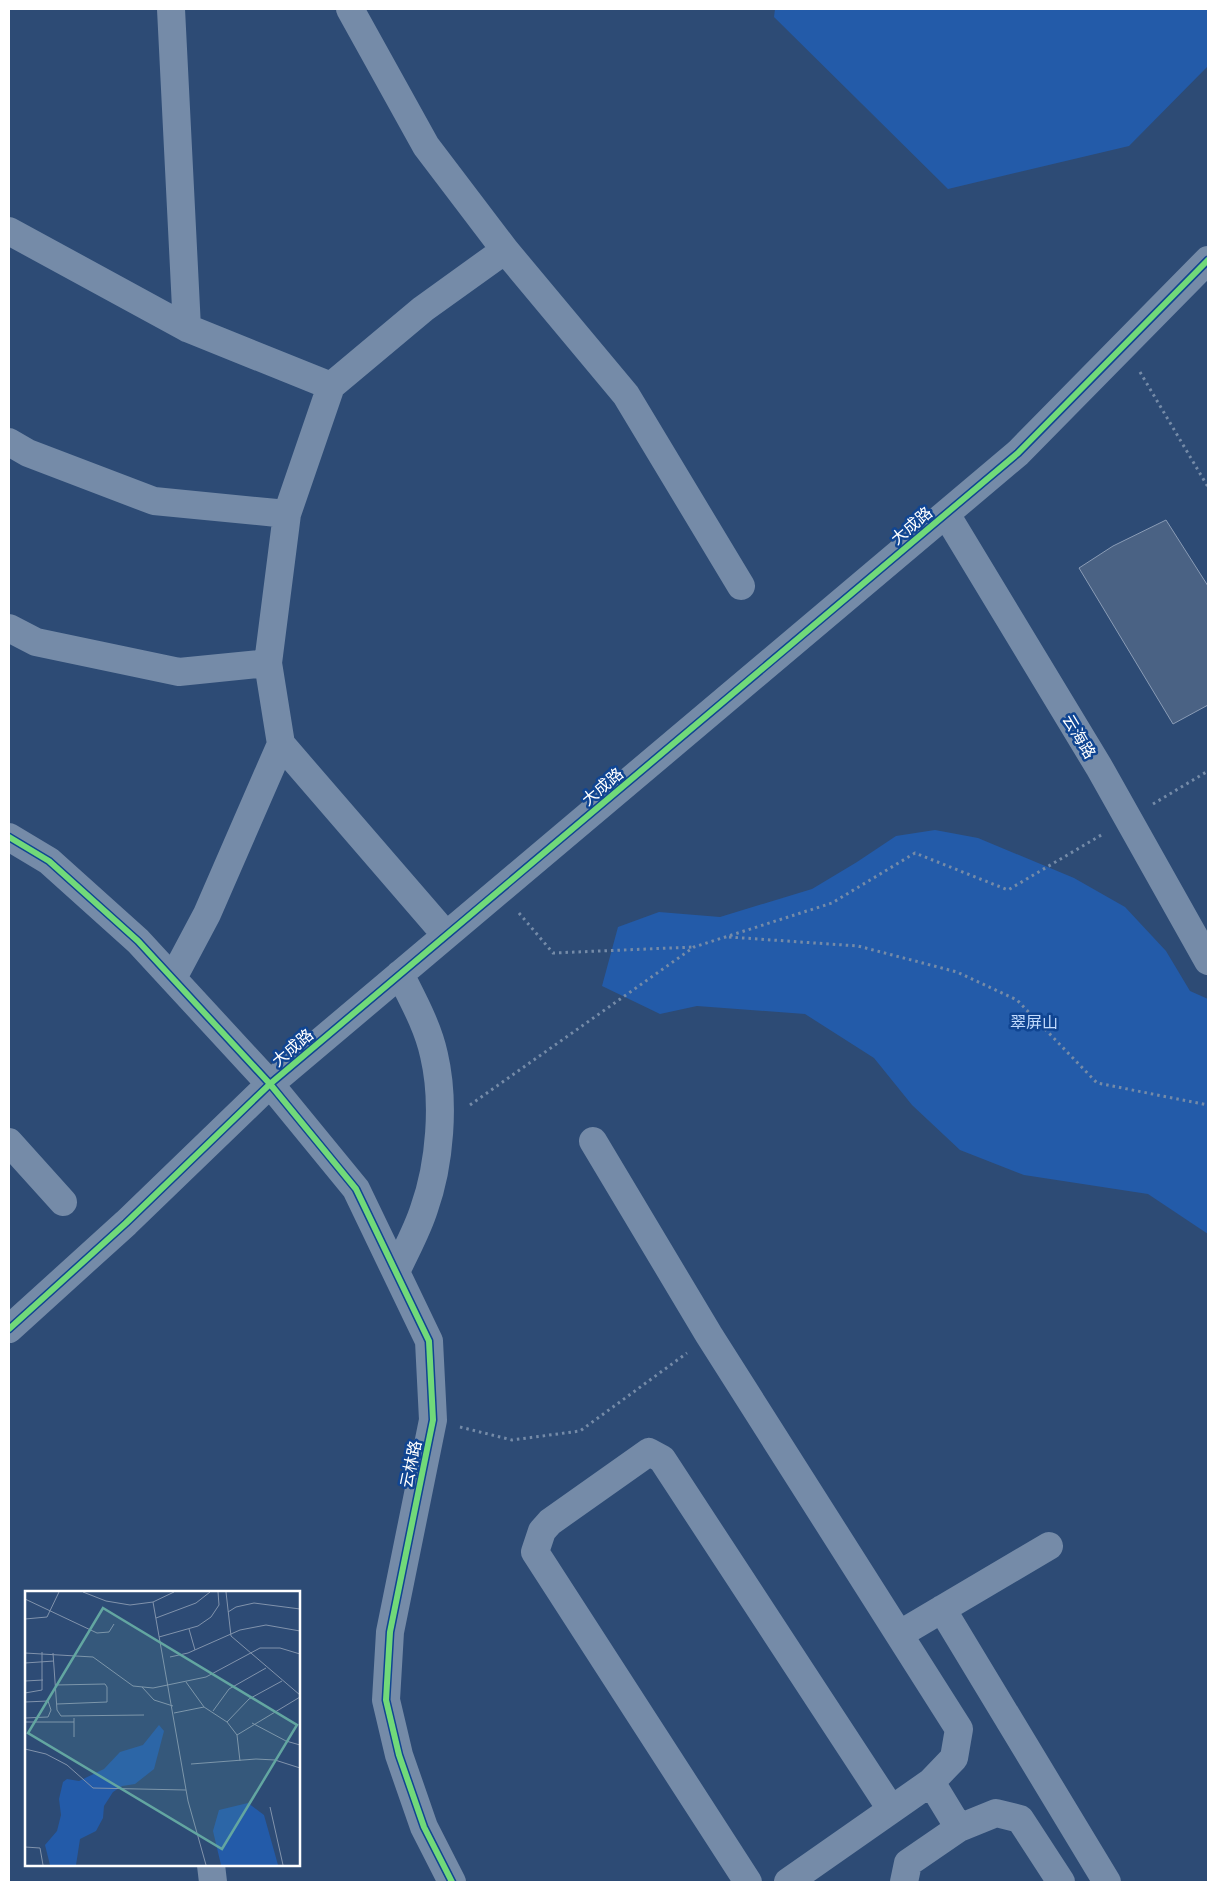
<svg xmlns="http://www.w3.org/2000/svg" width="1217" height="1891" font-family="Barlow,'Noto Sans SC',sans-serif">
<rect width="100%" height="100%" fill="#2d4b75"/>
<path fill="#235ba9" d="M775 9H1208V66L1129 146 948 189 774 17Z
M935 830 978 838 1074 878 1125 907 1166 951 1190 991 1208 999V1234L1148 1194 1024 1175 960 1150 912 1105 874 1058 805 1014 697 1006 660 1014 602 986 618 927 659 912 720 917 812 889 857 862 896 836Z"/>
<path fill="#4a6284" stroke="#8a9cb6" d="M1166 520 1208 586V705L1173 724 1079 568 1113 546Z"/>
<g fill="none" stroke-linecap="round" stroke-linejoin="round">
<path stroke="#758ba8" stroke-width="3" stroke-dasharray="2.5 4" stroke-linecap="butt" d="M1140 372 1208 487
M1153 804 1208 771
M519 913 553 953 694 947
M729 937 858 946 957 972 1017 1000 1097 1083 1208 1105
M470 1105 694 947 832 903 915 853 1008 890 1103 834
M460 1427 512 1440 580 1431 687 1353"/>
<path stroke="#758ba8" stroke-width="28" d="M171 9 187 328
M350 9 426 146 505 250 626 395 741 586
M9 231 187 328 331 386
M9 442 28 453 154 501 287 514
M946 514 1099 767 1208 961
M9 628 36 642 179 672 268 663
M281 744 446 935
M9 837 49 861 138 941 270 1084 356 1189 429 1341 433 1420 390 1632 386 1700 399 1755 424 1827 452 1882
M173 978 207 914 281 744 268 663 287 514 331 386 423 309 505 250
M593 1141 709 1335 959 1729 954 1758 931 1782 788 1882
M9 1142 63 1202
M396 1272C405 1252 417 1231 424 1209 440 1164 445 1102 434 1055 428 1027 413 1000 400 974
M9 1329 126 1223 270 1084 1018 453 1208 260
M942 1609 1107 1882
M900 1634 1049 1546
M931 1782 959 1828
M211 1865 213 1882
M748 1882 535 1552 542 1531 550 1522 649 1452 662 1459 891 1809
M904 1882 908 1863 959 1828 996 1813 1020 1819 1061 1882"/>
<g stroke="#104592" stroke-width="9">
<path id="cycleway" d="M9 837 49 861 138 941 270 1084 356 1189 429 1341 433 1420 390 1632 386 1700 399 1755 424 1827 452 1882
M9 1329 126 1223 270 1084 1018 453 1208 260"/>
</g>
<use href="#cycleway" stroke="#71d979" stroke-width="6"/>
</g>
<g text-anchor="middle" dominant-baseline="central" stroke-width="5" stroke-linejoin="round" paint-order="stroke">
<g font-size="16" fill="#fff" stroke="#104592">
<text transform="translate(911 525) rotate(-40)">大成路</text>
<text transform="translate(1080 736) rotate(59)">云海路</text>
<text transform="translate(602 786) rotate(-40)">大成路</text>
<text transform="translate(292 1047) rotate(-40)">大成路</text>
<text transform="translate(410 1464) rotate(-78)">云林路</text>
</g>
<g font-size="16" fill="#c3dcfe" stroke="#104592">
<text x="1034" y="1021">翠屏山</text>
</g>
</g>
<g transform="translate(25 1591)">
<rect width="275" height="275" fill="#2d4b75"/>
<path d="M134 134 139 140 129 178 110 193 97 195 88 201 79 215 78 227 71 240 55 248 51 274H25L20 254 32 240 36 224 34 208 38 191 42 188 54 190 79 178 95 161 118 154ZM223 212 239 224 253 274H196L188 240 194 219Z" fill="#235ba9"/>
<path fill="none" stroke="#8193ac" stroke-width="1" d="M58 1 81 10 105 14 128 11 149 1M201 1 206 45 275 104M0 8 72 42 84 41 89 33M128 11 163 210 181 274M203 21 211 16 229 12 275 18M131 27 171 12 185 1M0 28 22 26 34 1M164 38 170 59M134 46 173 35 186 26 194 14 193 1M0 62 68 66 108 95 128 97 181 86 235 57H255L275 63M28 62 32 119 36 125 119 124M145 66 163 62 215 39 241 34 275 40M0 72 29 70M0 90 18 89M161 91 179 116 202 131 212 144 215 170M30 94 80 93 82 96V111L32 113M117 96 129 109 148 115M0 102 17 99V61M0 111 23 110 26 119 23 126 0 127M188 120 204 98 241 77M149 122 179 116M0 131H49M202 131 224 108 257 90M227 132 261 150 275 154M212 144 275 106M49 146V127M0 158 21 163 42 174 68 197 161 199M166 173 231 168 250 169 275 177M245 216 258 274M0 256 15 257 18 274"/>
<path fill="#63a6a1" fill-opacity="0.15" stroke="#63a6a1" stroke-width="2.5" d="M78 17 272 134 197 258 3 142Z"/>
<rect width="275" height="275" fill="none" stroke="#fff" stroke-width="2.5"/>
</g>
<rect width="1217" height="1891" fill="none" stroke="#ffffff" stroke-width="20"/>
</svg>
